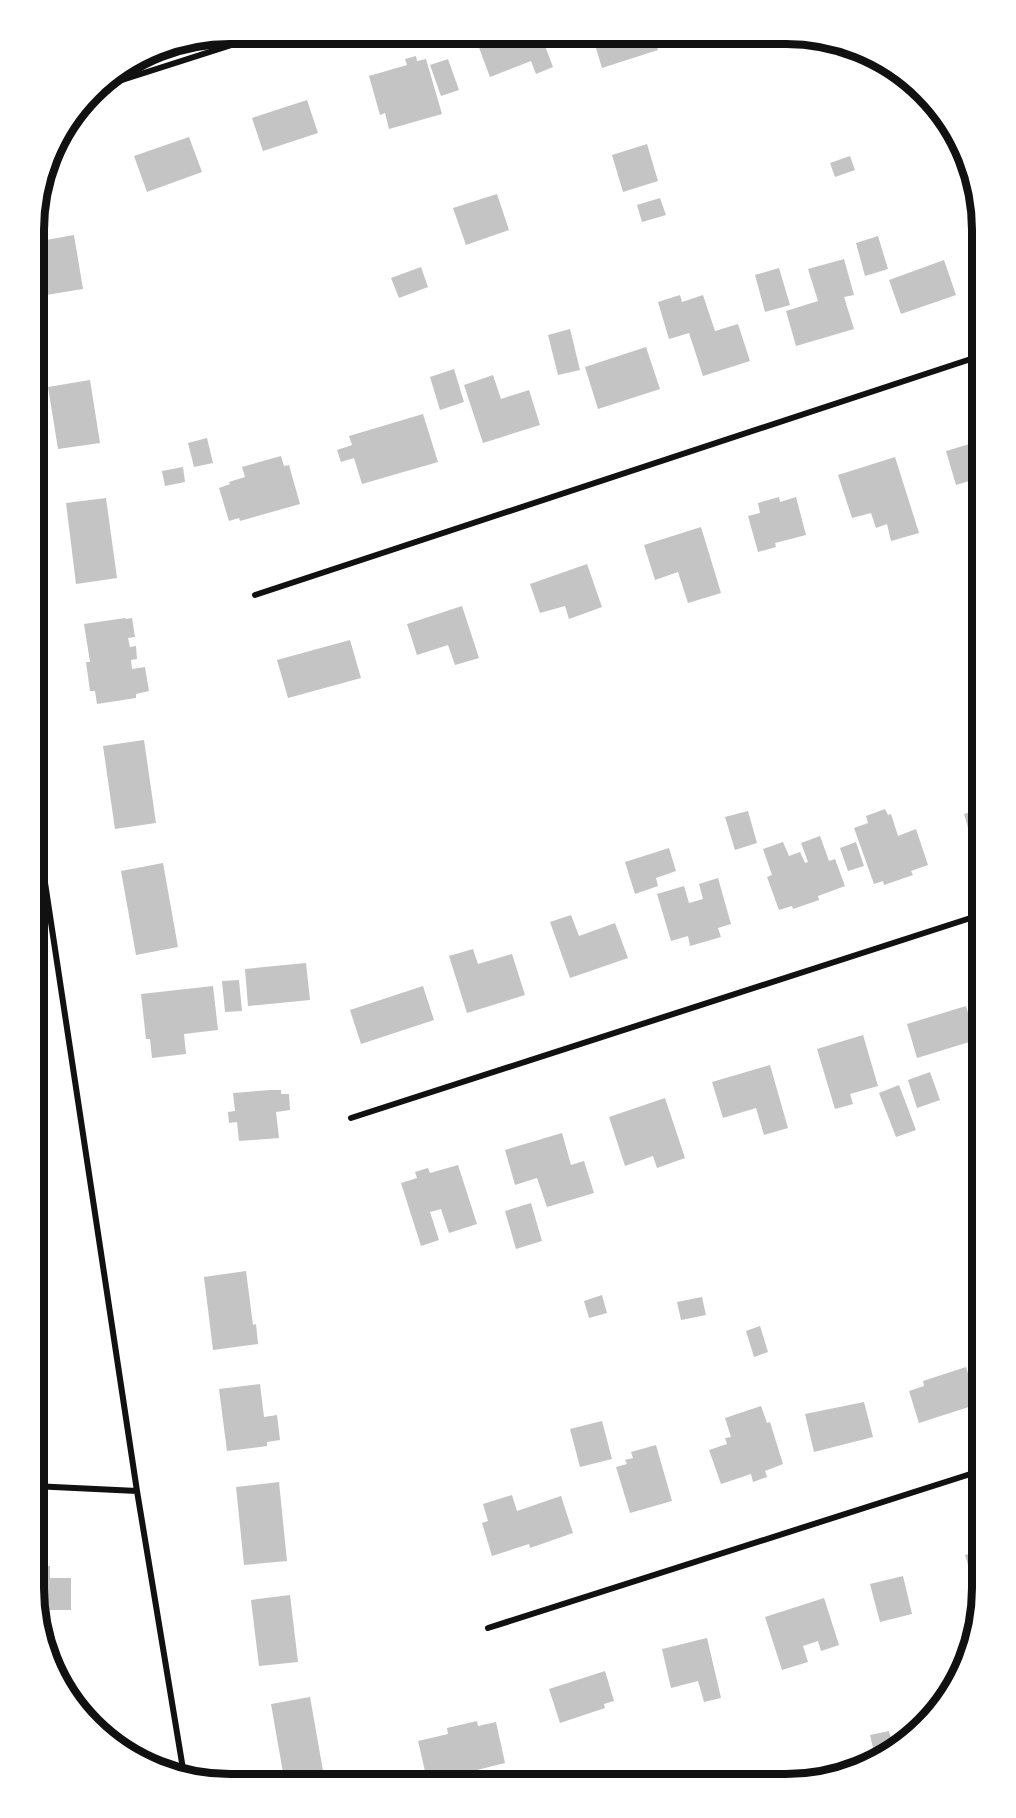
<svg xmlns="http://www.w3.org/2000/svg" width="1016" height="1818" font-family="Literata,serif">
<rect width="100%" height="100%" fill="#fff"/>
<path fill="#c4c4c4" d="M507 35H541L553 67 536 74 531 61 490 77 478 45Z
M592 35 654 36 658 50 602 68Z
M416 56 417 61 426 59 442 114 389 129 385 113 380 115 369 76 407 65 405 59Z
M448 59 459 90 441 96 430 65Z
M307 100 318 133 263 151 252 118Z
M189 137 202 172 147 192 134 156Z
M647 144 658 181 623 192 612 155Z
M850 156 855 170 835 177 830 163Z
M497 194 509 230 466 245 453 208Z
M660 198 666 215 642 222 637 205Z
M74 235 83 289 40 296 35 272V242Z
M878 236 888 269 865 276 856 243Z
M844 259 854 295 844 297 854 329 796 346 786 311 818 301 808 269Z
M944 260 956 295 901 314 889 280Z
M421 267 428 287 399 298 391 278Z
M779 268 790 305 765 312 755 275Z
M680 295 682 302 703 295 715 331 738 324 750 361 703 376 689 333 669 339 658 302Z
M570 329 580 370 558 375 548 335Z
M646 347 660 389 598 409 585 367Z
M454 369 464 402 440 410 430 377Z
M493 375 501 399 529 390 540 425 483 443 464 385Z
M90 380 100 443 58 449 48 387Z
M423 414 438 462 362 484 354 458 341 462 337 450 352 445 349 436Z
M207 438 213 463 194 467 188 443Z
M983 440V477L956 485 946 451Z
M281 456 284 466 289 465 300 504 240 521 239 518 229 521 219 488 230 484 229 482 245 477 242 467Z
M895 457 919 533 891 541 887 524 876 528 871 513 852 518 838 475Z
M183 467 185 482 165 486 162 471Z
M779 497 780 502 796 497 806 535 775 543 776 547 758 552 748 516 760 513 758 503Z
M106 498 117 578 76 584 66 503Z
M701 527 721 593 688 603 678 572 655 580 644 545Z
M587 564 602 607 569 619 565 606 540 613 530 584Z
M462 606 479 658 455 665 448 645 417 655 407 624Z
M125 618 126 619 132 618 135 637 128 638 130 647 136 646 137 659 131 660 132 669 145 667 149 691 136 694V698L97 704 95 691H90L86 662H90L84 624Z
M350 640 361 678 288 698 277 660Z
M144 740 156 823 115 829 103 746Z
M983 808V843L973 845 964 814Z
M885 809 888 815 891 814 898 836 916 829 928 865 911 871 913 875 884 885 883 881 874 884 854 828 868 823 866 816Z
M748 811 757 843 735 850 725 817Z
M820 836 829 861 835 859 845 886 818 896 819 900 793 909 792 906 779 910 767 877 772 875 763 849 783 842 789 856 800 852 805 863 808 862 801 843Z
M856 842 864 866 848 871 840 848Z
M669 848 676 871 656 878 658 886 635 894 625 862Z
M163 863 178 947 136 955 121 871Z
M718 878 731 924 718 928 721 937 690 946 688 936 671 941 657 894 684 886 689 903 703 899 699 884Z
M571 915 579 936 615 923 628 958 570 978 550 922Z
M473 949 478 964 512 954 525 995 467 1013 449 956Z
M306 963 310 1000 248 1006 245 969Z
M239 980 242 1011 225 1012 222 981Z
M213 986 218 1030 184 1034 186 1054 152 1058 150 1039H146L141 994Z
M423 986 434 1020 361 1044 350 1010Z
M966 1006 976 1040 917 1058 907 1024Z
M863 1035 878 1086 850 1094 853 1104 835 1109 817 1049Z
M770 1065 788 1128 764 1135 756 1108 723 1118 712 1082Z
M930 1072 940 1100 917 1108 908 1080Z
M899 1085 916 1130 896 1137 879 1093Z
M271 1090H281V1094H289L290 1110 276 1112 279 1138 239 1141 237 1122 229 1123 228 1112 235 1111 233 1093Z
M665 1098 685 1158 657 1168 653 1156 625 1166 609 1117Z
M562 1133 571 1165 584 1161 594 1193 547 1207 537 1178 515 1185 505 1150Z
M458 1165 477 1224 449 1233 441 1209 430 1212 439 1240 421 1246 401 1183 417 1178 415 1172 428 1168 430 1173Z
M531 1203 542 1241 516 1249 505 1211Z
M246 1271 253 1325 256 1324 258 1344 213 1350 204 1277Z
M602 1295 607 1313 589 1318 584 1301Z
M702 1297 706 1315 681 1320 677 1302Z
M760 1326 768 1352 754 1357 746 1331Z
M966 1367 978 1404 919 1423 909 1391 924 1386 923 1381Z
M260 1384 264 1417 277 1415 280 1440 267 1442V1446L227 1451 219 1389Z
M864 1402 873 1437 814 1452 805 1414Z
M761 1406 767 1423 770 1422 783 1464 765 1471 767 1477 753 1482 751 1474 721 1484 709 1450 727 1444 725 1438 731 1437 725 1418Z
M602 1421 612 1459 580 1467 570 1429Z
M656 1445 672 1501 630 1513 616 1467 627 1464 625 1460 633 1458 631 1452Z
M279 1482 287 1561 244 1565 236 1487Z
M512 1495 517 1511 561 1496 573 1533 530 1548 529 1544 492 1556 482 1523 488 1521 483 1504Z
M983 1550V1593L977 1594 965 1555Z
M33 1566H50V1578H71V1610H37L33 1589Z
M903 1576 912 1614 880 1622 870 1584Z
M290 1595 298 1662 259 1666 251 1600Z
M824 1598 839 1645 821 1651 818 1641 803 1646 808 1662 782 1670 765 1617Z
M707 1638 721 1698 704 1702 698 1681 671 1688 662 1649Z
M605 1671 614 1701 604 1704 605 1708 560 1723 549 1689Z
M310 1697 325 1782 314 1784H285L271 1704Z
M477 1721 478 1726 496 1722 505 1763 477 1770 480 1784H452L450 1778 428 1784 418 1741 448 1734 447 1728Z
M889 1731 893 1747 874 1752 870 1735Z"/>
<g fill="none" stroke-linecap="round" stroke-linejoin="round">
<path stroke="#111" stroke-width="6" d="M97 88 269 33
M255 595 983 355
M34 810 137 1491 184 1775
M351 1118 983 914
M33 1486 137 1491
M488 1628 983 1470"/>
</g>
<path d="M0 0H1016V1818H0ZM230 44H786A186 186 0 0 1 972 230V1588A186 186 0 0 1 786 1774H230A186 186 0 0 1 44 1588V230A186 186 0 0 1 230 44Z" fill="#fff" fill-rule="evenodd"/>
<path fill="none" stroke="#111" stroke-width="8" d="M230 44H786A186 186 0 0 1 972 230V1588A186 186 0 0 1 786 1774H230A186 186 0 0 1 44 1588V230A186 186 0 0 1 230 44Z"/>
</svg>
